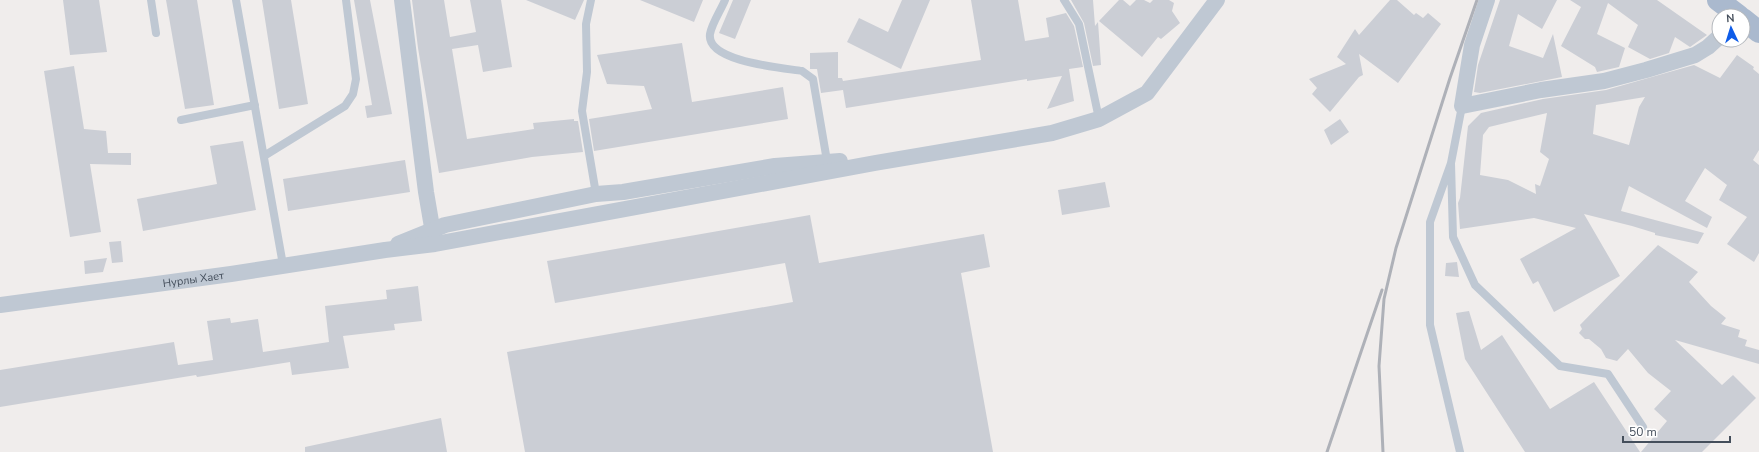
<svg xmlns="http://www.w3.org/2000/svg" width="1759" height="452" font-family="'Nunito Sans',sans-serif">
<rect width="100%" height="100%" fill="#f0edec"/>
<path fill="#cbced5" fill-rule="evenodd" d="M63 0H99L107 52 70 55Z
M166 0H197L214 105 185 109Z
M262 0H291L308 104 279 109Z
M354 0H370L392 114 367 118 365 106 372 105Z
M412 0H444L450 37 476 32 470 0H501L512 67 483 72 478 45 452 49 467 139 534 129 533 123 574 119V121H578L583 152 532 157 439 173 418 48Z
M526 0H584L575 20Z
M640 0H703L694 22Z
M733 0H751L735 39 719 33Z
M902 0H930L901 69 847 42 859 18 888 32Z
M971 0H1018L1025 41 1049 37 1046 18 1066 13 1074 26 1083 67 1069 69 1074 101 1047 109 1062 76 1027 81V79L846 108 843 90 821 93 817 69H810V53L838 52V78H842L843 81 981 60Z
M1071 0H1093L1095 26 1098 22 1101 65 1093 66 1084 23Z
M1119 0H1123L1130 6 1136 0H1144L1150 3 1153 0H1169L1174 3 1172 11 1180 23 1161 39 1158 37 1142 57 1099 21Z
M1390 0H1397L1414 15 1416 13 1423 18 1428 13 1441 24 1398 83 1359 54 1363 75 1359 77 1330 112 1312 94 1317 88 1309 79 1346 64 1337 57 1355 29 1359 35Z
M1500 0H1557L1542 29 1518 14 1509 46 1543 58 1553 34 1562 77 1480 93 1474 92 1478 65Z
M1570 0H1657L1707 35 1690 47 1675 37 1669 53 1650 59 1628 47 1638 25 1608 3 1597 34 1625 48 1619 67 1597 72 1595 67 1561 46 1581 7Z
M682 43 692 102 783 87 788 119 594 151 589 119 652 109 644 86 607 84 597 55Z
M1737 55 1754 67 1753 69 1759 74V150L1753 160 1759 165V253L1754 262 1727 244 1747 217 1719 200 1727 185 1705 168 1685 201 1712 217 1707 228 1629 186 1621 211 1704 233 1698 244 1655 235V233L1632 226 1584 214 1620 276 1554 312 1538 281 1533 284 1520 259 1576 228 1534 218 1460 229 1458 203 1460 198 1468 126 1481 113 1543 99 1606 90 1694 65 1720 78ZM1645 97 1639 107 1629 145 1593 134 1596 105ZM1547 113 1540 152 1549 159 1540 186 1535 184 1536 194 1508 180 1480 175 1483 135 1489 127Z
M74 66 84 129 106 131 108 153H131V165L90 164 101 232 70 237 44 71Z
M1340 119 1349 132 1331 145 1324 130Z
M243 141 256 210 143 231 137 199 217 184 210 146Z
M405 160 410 192 288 211 283 179Z
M1105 182 1110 207 1062 215 1058 190Z
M810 215 819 263 984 234 990 267 961 273 993 452H525L507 352 793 302 785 263 555 303 547 261Z
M121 241 123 262 112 263 109 242Z
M1658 245 1698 272 1689 282 1711 306 1726 318 1721 324 1740 330 1738 337 1747 340 1745 346 1759 350V364L1675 340 1722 385 1733 375 1756 398 1702 452H1641L1667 421 1654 409 1671 391 1648 373 1628 349 1617 361 1606 358 1601 349 1589 339H1585L1579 333 1582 329 1580 325Z
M107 258 103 272 85 274 84 261Z
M1457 262 1459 277 1445 276 1446 263Z
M418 286 422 321 394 324 395 330 343 336 349 368 292 375 290 362 197 377 196 375 0 407V370L174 342 178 365 213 360 207 321 230 318 231 323 258 319 263 352 329 342 325 306 387 299 386 290Z
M1469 311 1481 350 1502 335 1550 409 1594 382 1640 452H1525L1465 359 1456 313Z
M441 418 447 452H305V447Z"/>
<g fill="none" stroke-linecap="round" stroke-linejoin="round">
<path stroke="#bfc8d3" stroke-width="8" d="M151 0 156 33
M236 0 283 265
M591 0 586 24 587 72 582 111 596 194
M725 0C721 10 712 23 710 34 706 62 784 68 802 71L813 79 827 161
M1064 0 1079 24 1099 119
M181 120 255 105
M264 156 345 106 353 94 356 79 346 0
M1451 163 1453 237 1475 285 1560 366 1608 374 1643 427
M1460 452 1430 325V222L1451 163 1462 106"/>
<g stroke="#bfc8d3" stroke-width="16">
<path d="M402 0 426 192 434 239"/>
<path d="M1487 0 1472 45 1462 106 1541 90 1604 81 1646 70 1695 55 1708 47 1719 37"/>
<path d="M398 244 445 225 596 194 623 192 775 166 840 161"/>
<path id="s1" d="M0 305 231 274 385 250 435 244 875 163 1052 133 1099 119 1147 93 1217 0"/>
</g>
<path stroke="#aab9ce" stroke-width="22" d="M1718 0 1739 16
M1743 19 1759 32"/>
<path stroke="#aeb1b8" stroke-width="3" d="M1327 452 1382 290
M1383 452 1379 366 1384 299 1396 248 1450 78 1477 0"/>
</g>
<g text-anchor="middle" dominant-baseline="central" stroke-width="3" stroke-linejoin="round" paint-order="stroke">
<g font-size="11" fill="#444e5b" stroke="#fff">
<text stroke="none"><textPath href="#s1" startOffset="195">Нурлы Хает</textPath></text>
</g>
</g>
<g transform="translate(1731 28) rotate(356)"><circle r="19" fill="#ffffff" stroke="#b4b8bd"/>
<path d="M0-3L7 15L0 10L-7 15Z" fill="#0e5ce8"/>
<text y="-6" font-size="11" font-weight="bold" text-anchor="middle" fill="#444e5b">N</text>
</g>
<path d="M1623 436v6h107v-6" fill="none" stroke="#444e5b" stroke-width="2"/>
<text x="1629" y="436" font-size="12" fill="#444e5b" stroke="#ffffff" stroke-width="3" paint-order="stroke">50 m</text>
</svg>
